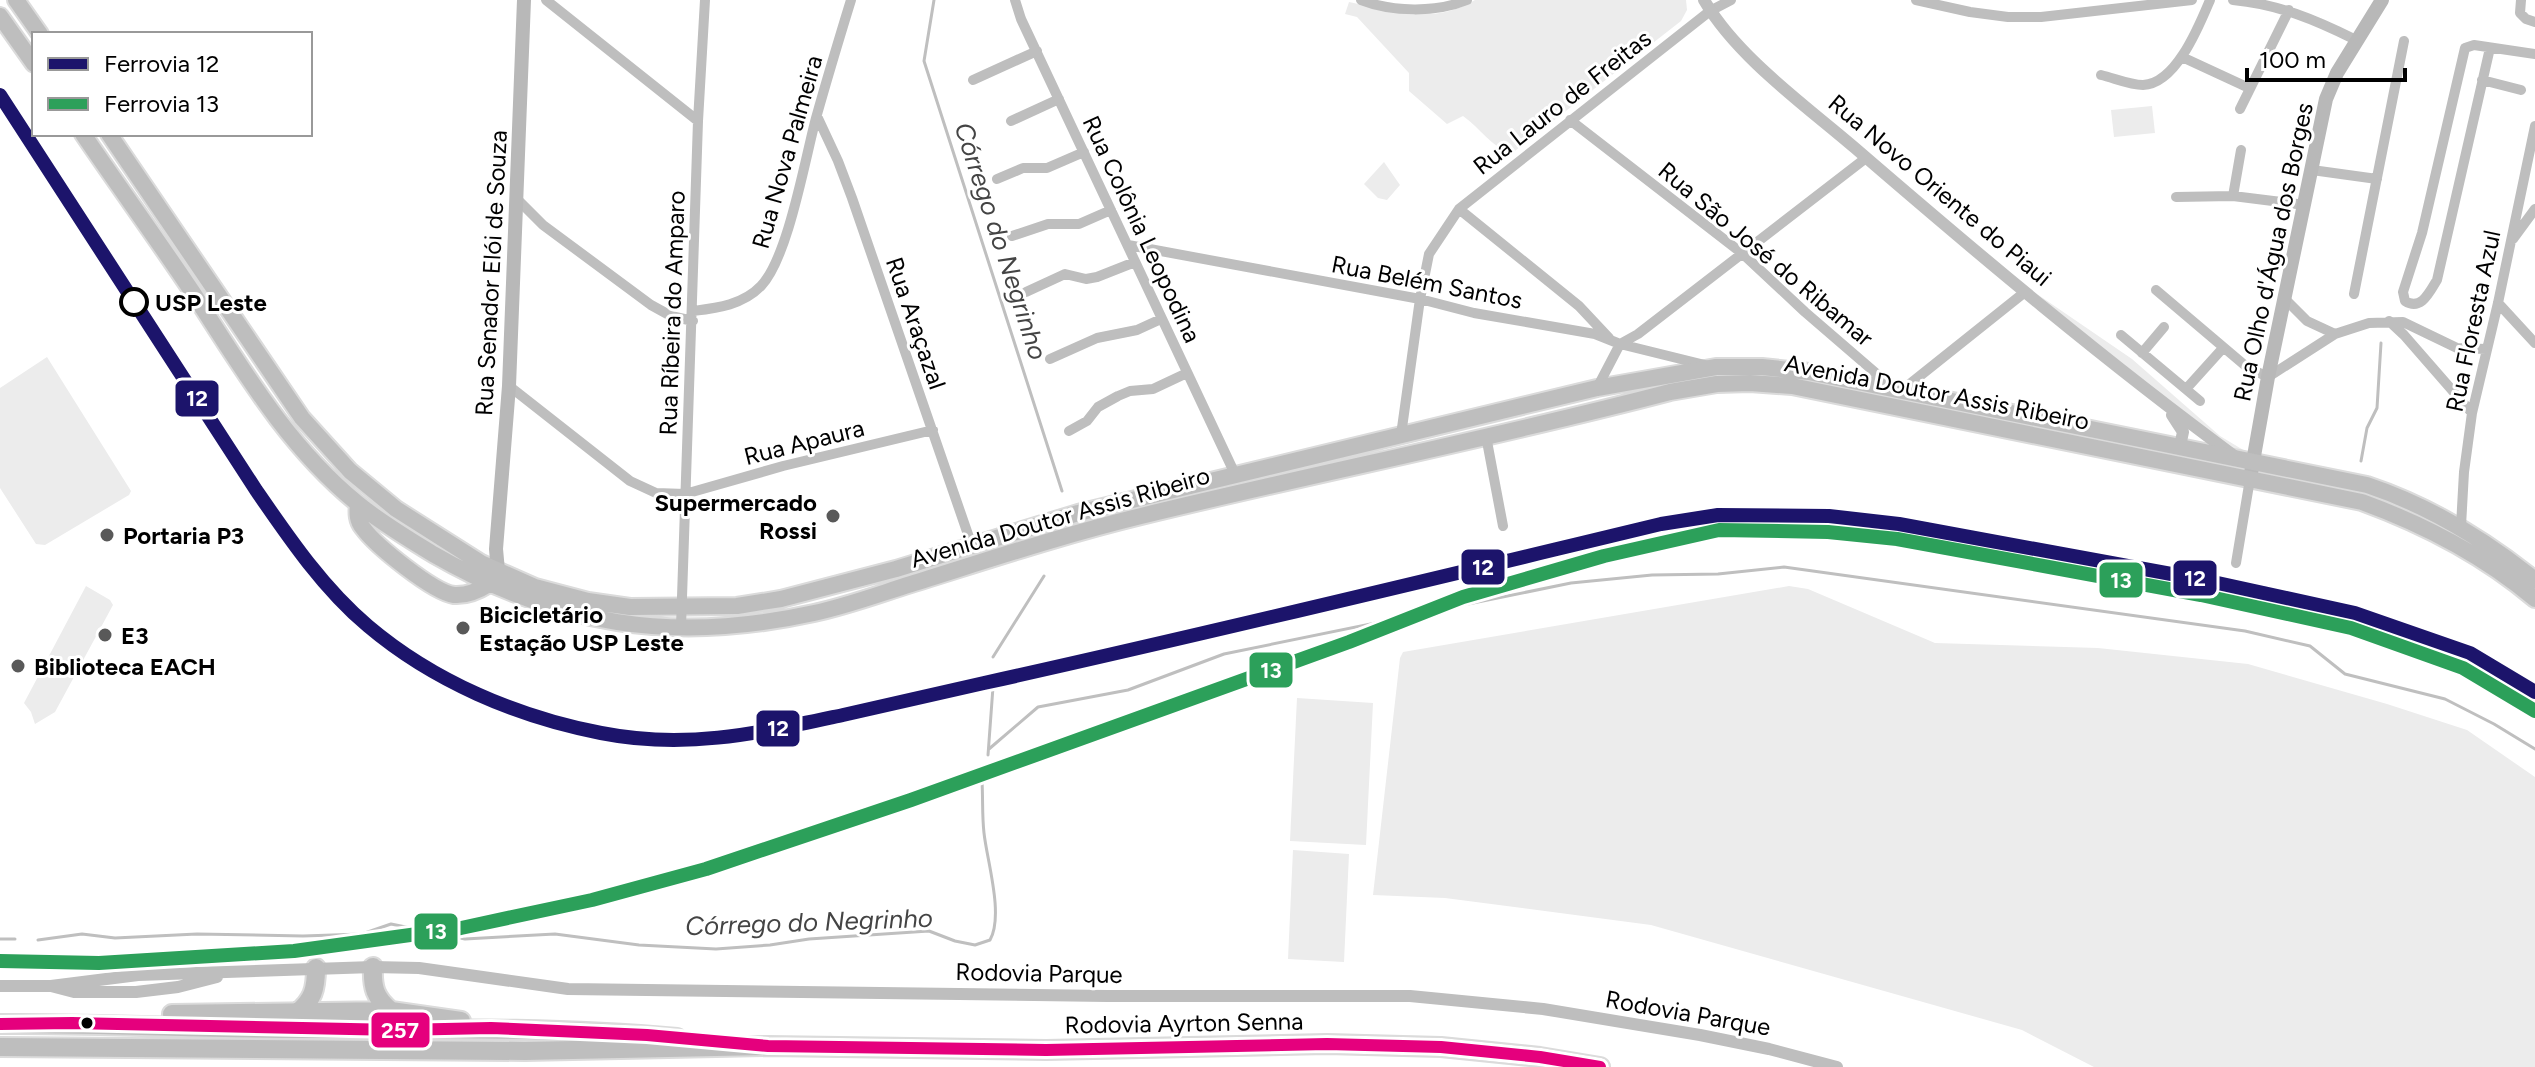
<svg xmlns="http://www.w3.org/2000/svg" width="2535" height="1067" font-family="Figtree,sans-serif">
<rect width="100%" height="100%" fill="#fff"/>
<path fill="#ececec" d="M1475 0H1686L1687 10 1681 21 1511 154C1491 146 1481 129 1463 116L1447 124 1409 91V73L1357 17 1345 14 1349 2C1392 11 1435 25 1475 0Z
M2152 106 2155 133 2114 137 2111 110Z
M1384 162 1400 185 1387 200 1378 198 1364 184Z
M2037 294 2132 359 2220 436 2250 454 2217 448 2204 433Z
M47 357 131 491 129 495 45 545 36 544 0 488V388Z
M86 586 110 600 113 605 55 712 35 724 31 712 24 703Z
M1789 586 1808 589 1935 643 2098 648 2248 664 2387 704 2467 730 2535 777V1067H2094L2022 1030 1651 925 1445 898 1373 895 1400 658 1403 652Z
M1297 698 1373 703 1366 845 1290 841Z
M1293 850 1349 854 1344 962 1288 959Z"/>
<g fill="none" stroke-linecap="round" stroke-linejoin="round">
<path stroke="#bfbfbf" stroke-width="3" d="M934 0 924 61 1062 491
M2361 461 2367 428 2377 408 2381 343
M993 657 1044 576
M989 749 1038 707 1128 690 1224 654 1571 583 1652 575 1718 574 1784 567 2245 631 2310 646 2345 674 2445 699 2494 724 2535 749
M988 755 993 687
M0 939H15
M38 940 82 934 115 938 197 934 303 936 362 934 391 924 465 939 555 934 639 945 716 949 770 945 809 939 929 931 955 941 975 945 990 940C1004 915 987 861 984 833 982 816 983 798 982 781"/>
<g stroke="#dbdbdb" stroke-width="20">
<path id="primary" d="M16 0 40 34
M0 16 34 64
M83 134C119 187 157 239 193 293 242 368 286 445 357 503 380 522 407 538 433 554 558 626 673 644 814 613 847 606 879 594 911 584 988 560 1063 535 1141 516 1317 473 1495 438 1670 392L1717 384 1750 383 1792 386 2362 502C2425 525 2483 555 2535 599
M109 134 302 418 350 471 396 509 481 563 535 587 588 601 630 607 737 606 781 599 896 569 1078 513 1597 388 1716 367H1762L1809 372 2367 485C2430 506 2484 539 2535 580
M358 504C357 513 357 521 363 528 376 546 433 592 454 595 467 596 478 591 489 584"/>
</g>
<g stroke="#dbdbdb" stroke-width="22">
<path id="motorway" d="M373 967C372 987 375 998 391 1011
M297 1013C313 1000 316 989 316 968
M172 1014 391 1011 461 1021
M0 1024C102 1023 203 1029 305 1029 429 1029 553 1027 677 1038
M0 1047 525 1051 768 1046 1046 1050 1327 1044 1441 1047 1540 1057 1600 1067"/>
</g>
<path stroke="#bebebe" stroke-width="10" d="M546 0 698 121
M1015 0 1021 19 1235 474
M1361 0C1392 12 1436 13 1467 0
M1916 0 1970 12 2008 17H2041L2192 0
M2233 0C2278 4 2316 20 2356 40
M2521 0 2520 13 2526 19 2535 22
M2490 48 2437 280C2429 293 2421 311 2405 301L2403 292 2422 233 2465 48 2474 45 2535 54
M2182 57 2249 88
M2101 75C2114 78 2130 85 2143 85 2176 84 2199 26 2210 0
M973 80 1037 51
M2482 80 2521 90
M2240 109 2289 10
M817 116 838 161 852 198 972 546
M1570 120 1743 254 1805 312 1892 387
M1011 121 1059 99
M2312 170 2377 179
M997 179 1023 168H1047L1084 152
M2233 196 2241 150
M2176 197 2233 196 2305 205
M517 199 543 225 651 305 671 316 693 321
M1459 209 1579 306 1609 338
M1012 236 1048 224H1079L1111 210
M2513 239 2535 209
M1128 245 1420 299 1474 313 1595 334 1620 344 1709 366
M2156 290 2248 368
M1026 292 1065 274 1086 279 1097 277 1135 262
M2354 294 2404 41
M2284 298 2307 321 2335 334
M2498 303 2535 343
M693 311C717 308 743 305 761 286 788 258 805 159 816 118 827 79 839 39 851 0
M2389 321 2404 335 2472 413
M2121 335 2200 401
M1620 344 1638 334 1866 158
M2142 353 2164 327
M1050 359 1097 338 1137 330 1161 319
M2253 370 2268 377 2335 334 2369 323 2403 322 2457 348 2486 349
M509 386 630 481 656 493 685 494 783 466 933 430
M1597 388 1620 344
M2186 389 2223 348
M1901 391 2025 292
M1069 431 1087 421 1098 407 1118 396 1130 391 1153 389 1187 373
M1401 435 1420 299 1429 254 1459 209 1710 11 1731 0
M1486 436 1503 526
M2461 526 2464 472 2472 413 2498 303 2535 126
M2236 563 2250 479
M681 627 698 121 705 0"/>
<path stroke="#bebebe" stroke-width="12" d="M1704 0C1737 57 1805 105 1855 148 1979 255 2105 361 2237 458
M2172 415 2183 432 2180 446
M0 986H51L74 992H136L178 987 217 977
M51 986 138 975 373 967 419 968 568 989 1107 996H1410L1543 1009 1700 1035 1769 1049 1837 1067"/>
<path stroke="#b8b8b8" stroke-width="14" d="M2251 473 2268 377 2326 99 2337 73 2382 0
M494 577 498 571 496 549 509 386 524 0"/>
<use href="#primary" stroke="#bebebe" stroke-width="16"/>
<use href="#motorway" stroke="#bebebe" stroke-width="18"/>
<g stroke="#fff" stroke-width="18">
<path id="bus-1" d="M0 1024 72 1023 398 1030 491 1028 647 1035 768 1046 1046 1050 1327 1044 1441 1047 1540 1057 1600 1067"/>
</g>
<use href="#bus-1" stroke="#e5007d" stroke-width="12"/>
<g stroke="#fff" stroke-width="20">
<path id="rail-1" d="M0 95 256 490C289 538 323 588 368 626 433 681 517 717 601 733 687 750 759 733 843 715 890 704 937 694 984 683 1211 633 1436 578 1661 524L1718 515 1829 516 1899 524 2204 580 2355 613 2470 653 2535 692"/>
</g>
<g stroke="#fff" stroke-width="20">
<path id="rail-2" d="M0 961 99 963 294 951 461 928 592 900 706 869 911 800 1349 642 1463 597 1604 556 1719 530 1828 532 1897 539 2201 595 2351 628 2463 668 2535 711"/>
</g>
<use href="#rail-1" stroke="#1c146b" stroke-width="14"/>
<use href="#rail-2" stroke="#2ca05a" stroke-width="14"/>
</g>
<circle fill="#fff" stroke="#000" stroke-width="4" cx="134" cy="302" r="13"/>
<g fill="#595959" stroke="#fff" stroke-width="3">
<circle cx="833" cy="516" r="8"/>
<circle cx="107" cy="535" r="8"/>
<circle cx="463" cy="628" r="8"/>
<circle cx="105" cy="635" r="8"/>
<circle cx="18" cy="666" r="8"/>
</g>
<circle fill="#000" stroke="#fff" stroke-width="3" cx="87" cy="1023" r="7"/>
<g text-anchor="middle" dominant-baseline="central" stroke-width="6" stroke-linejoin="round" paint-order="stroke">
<g font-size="24" fill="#000" stroke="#fff">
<text transform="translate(1562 102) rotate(-38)">Rua Lauro de Freitas</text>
<text transform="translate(787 152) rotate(-74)">Rua Nova Palmeira</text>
<text transform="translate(1940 190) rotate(40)">Rua Novo Oriente do Piaui</text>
<text transform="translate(1142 229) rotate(65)">Rua Colônia Leopodina</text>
<text transform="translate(2273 252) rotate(-78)">Rua Olho d'Água dos Borges</text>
<text transform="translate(1766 254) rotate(40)">Rua São José do Ribamar</text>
<text transform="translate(491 273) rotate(-87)">Rua Senador Elói de Souza</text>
<text transform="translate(1427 282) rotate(11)">Rua Belém Santos</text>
<text transform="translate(672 313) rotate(-88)">Rua Ríbeira do Amparo</text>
<text transform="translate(2473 321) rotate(-78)">Rua Floresta Azul</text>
<text transform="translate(916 323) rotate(71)">Rua Araçazal</text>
<text transform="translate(1937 392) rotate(11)">Avenida Doutor Assis Ribeiro</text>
<text transform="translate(804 442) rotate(-14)">Rua Apaura</text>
<text transform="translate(1060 517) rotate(-16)">Avenida Doutor Assis Ribeiro</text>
<text transform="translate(1039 973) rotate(1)">Rodovia Parque</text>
<text transform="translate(1688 1013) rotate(10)">Rodovia Parque</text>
<text transform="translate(1184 1023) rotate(-1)">Rodovia Ayrton Senna</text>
</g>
<g font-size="24" font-weight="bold" fill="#000" stroke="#fff" text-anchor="start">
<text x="155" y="302">USP Leste</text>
</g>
<g font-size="24" font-weight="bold" fill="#000" stroke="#fff" text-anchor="start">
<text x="817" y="502" text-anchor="end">Supermercado<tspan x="817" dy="28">Rossi</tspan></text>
<text x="123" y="535">Portaria P3</text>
<text x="479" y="614">Bicicletário<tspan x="479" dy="28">Estação USP Leste</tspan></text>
<text x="121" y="635">E3</text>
<text x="34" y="666">Biblioteca EACH</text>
</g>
<g font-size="26" font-style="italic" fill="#444" stroke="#fff">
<text transform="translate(1001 241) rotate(72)">Córrego do Negrinho</text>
<text transform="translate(809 922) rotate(-2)">Córrego do Negrinho</text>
</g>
</g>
<g stroke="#fff" stroke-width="3">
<rect x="174" y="379" width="46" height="39" rx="8" fill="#1c146b"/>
<rect x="1460" y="548" width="46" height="38" rx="8" fill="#1c146b"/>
<rect x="2172" y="559" width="46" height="38" rx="8" fill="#1c146b"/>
<rect x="2098" y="561" width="46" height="38" rx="8" fill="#2ca05a"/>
<rect x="1248" y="651" width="46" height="38" rx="8" fill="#2ca05a"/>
<rect x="755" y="709" width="46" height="39" rx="8" fill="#1c146b"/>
<rect x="413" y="912" width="46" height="39" rx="8" fill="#2ca05a"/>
<rect x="370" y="1011" width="61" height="38" rx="8" fill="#e5007d"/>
</g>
<g font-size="22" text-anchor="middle" font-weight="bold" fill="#fff">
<text x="197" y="406">12</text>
<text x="1483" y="575">12</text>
<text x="2195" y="586">12</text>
<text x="2121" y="588">13</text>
<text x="1271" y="678">13</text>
<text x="778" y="736">12</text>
<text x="436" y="939">13</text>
<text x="400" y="1038">257</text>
</g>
<rect x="32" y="32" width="280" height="104" fill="#ffffff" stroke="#999999" stroke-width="2"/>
<rect x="48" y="58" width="40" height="12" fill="#1c146b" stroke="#999999" stroke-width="2"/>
<text x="104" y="72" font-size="24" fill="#000000">Ferrovia 12</text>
<rect x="48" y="98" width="40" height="12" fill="#2ca05a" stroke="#999999" stroke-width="2"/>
<text x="104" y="112" font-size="24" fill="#000000">Ferrovia 13</text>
<path d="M2247 68v12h158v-12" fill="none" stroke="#000000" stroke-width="4"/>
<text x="2259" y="68" font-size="24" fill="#000000" stroke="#ffffff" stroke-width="6" paint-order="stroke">100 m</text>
</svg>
